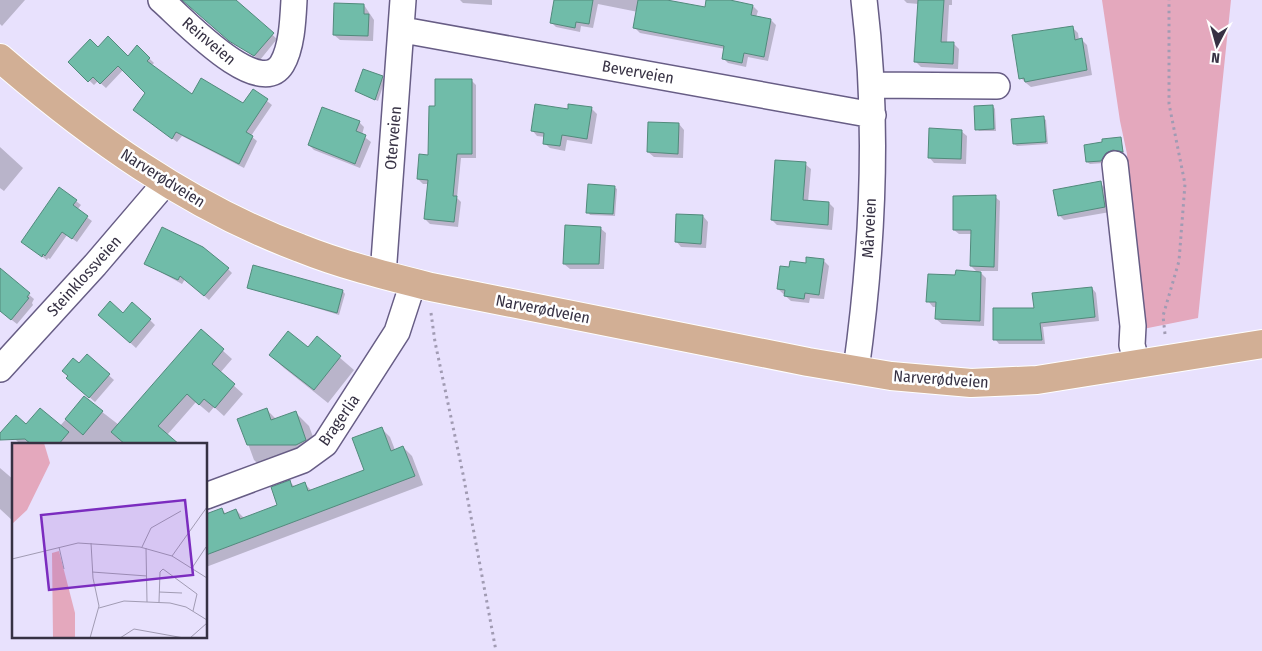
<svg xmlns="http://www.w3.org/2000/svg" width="1262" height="651" font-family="'Fira Sans Condensed',sans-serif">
<rect width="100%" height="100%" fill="#e8e1fd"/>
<path fill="#e4a8bd" d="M1102 0H1231L1198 318 1138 330 1127 154 1120 121Z"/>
<path fill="#0003" d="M0 0H25L2 26 0 24Z
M184 0H234L277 39 260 60 218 31Z
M460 0H492V5L463 3Z
M555 0H660L706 9 708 0H724L753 6 758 11 756 17 771 20 776 25 768 61 748 57 746 67 728 63 723 58 725 49 640 33 635 28 638 12 598 4 593 28 581 26 580 32 556 27 551 22Z
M904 0H952V5H949L947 43 954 44 959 49 958 69 921 67 915 61 919 4 907 3Z
M364 5 374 20 373 41 340 40 334 35Z
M1073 28 1078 33 1079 40H1082L1087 45 1092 75 1031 87 1026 83 1021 78Z
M137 47 154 63 152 65 192 96 243 105 253 90 272 105 251 136 257 141 244 168 182 136 177 142 139 114 134 110 147 93 123 70 106 88 98 81 94 85 70 62 98 48 128 57Z
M382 78 385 80 378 101 356 91Z
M471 80 476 85V158H461L457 198 461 202 458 227 430 224 425 219 428 184H423L418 179 430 156 436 107Z
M993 106 995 109 996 131H979L977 129Z
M591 108 597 114 592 144 567 140 565 151 550 148 544 143 545 137 537 136 532 130 569 110Z
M1043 118 1046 120 1048 144 1017 146 1014 144Z
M359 122 364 127 362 135 371 142 360 168 314 150 309 145Z
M679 124 684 130 683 158 654 157 648 152Z
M961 131 967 136 966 164 934 163 929 157Z
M1120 138 1124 154 1116 152 1108 155 1104 163 1090 164 1087 162Z
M0 147 23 168 4 191 0 188Z
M805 164 811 169 808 202 829 203 834 208 832 230 777 225 772 220Z
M1100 183 1105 188 1110 212 1064 220 1059 215Z
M614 187 617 189 615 216 590 215 588 212Z
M995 197 1000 201 998 271H979L986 278 984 326 942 324 936 319 937 307H933L928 301 957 276 978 273 971 266 972 234H959L954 230Z
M76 201 81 205 77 210 92 221 77 242 67 235 50 259 48 258 47 260 22 242Z
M703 216 708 222 706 248 681 247 676 241Z
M600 228 606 233 604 269H570L564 264Z
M823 260 829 266 824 299 810 298 809 303 791 301 778 289 807 265Z
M146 264 228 269 232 273 209 300 185 279 182 284Z
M0 270 34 299 32 303 33 305 17 324 0 311Z
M248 287 343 291 345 294 339 315Z
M1092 288 1096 293 1099 321 1043 327 1045 344H999L995 339 1035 309Z
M105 320H150L155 325 136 348Z
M201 331 232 359 220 373 243 394 224 416 214 407 209 413 196 402 167 435 178 445H21L5 429 60 426 84 398 119 425Z
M317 338 354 370 328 403 284 368 270 355 308 349Z
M87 356 114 380 95 402 73 383 79 365Z
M266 409 277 420 295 412 309 426 319 453 268 473 254 460 239 419Z
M381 428 390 437 395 450 403 447 412 456 423 485 206 567V531L222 509 226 514 236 510 245 519 279 506 290 482 295 487 305 484 312 491 365 470Z
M0 468 14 480 13 521 0 509Z"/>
<path fill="#70bca9" stroke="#528a7c" d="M182 0H236L274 33 254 56 229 41Z
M554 0H593L589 24 576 22 575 28 550 23Z
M638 0H667L705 7 706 0H730L753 5 751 15 771 19 764 57 744 53 742 63 722 59 724 46 633 28Z
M918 0H944L941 42H954L953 64 914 62Z
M334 3 364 4V14H369L368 36 333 35Z
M1073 26 1075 40 1082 38 1087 70 1025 82 1024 78 1019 79 1012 35Z
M108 36 128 56 137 45 150 58 147 61 192 94 201 78 243 103 253 89 268 99 246 132 253 136 239 164 176 132 172 139 133 110 145 93 118 66 100 84 93 77 88 82 68 62 90 39 98 47Z
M363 69 383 76 375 100 355 91Z
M435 79H472V154H457L453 196H457L454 222 424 219 428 180 417 179 419 154 428 155 429 106H435Z
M535 104 568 109V104L592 107 587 139 562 135 560 146 543 144 544 133 531 131Z
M993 105 994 129 975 130 974 106Z
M322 107 360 121 356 131 366 135 355 164 308 145Z
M1044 116 1046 142 1013 144 1011 119Z
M648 122 679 123 678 154 647 152Z
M929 128 962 130 961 159 928 158Z
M1121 137 1123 152 1113 150 1106 153 1101 161 1086 162 1084 145 1102 142V139Z
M775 160 806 162 803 200 829 202 828 225 771 220Z
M1101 181 1105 207 1058 216 1053 190Z
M588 184 615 186 613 214 586 213Z
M59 187 77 200 73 205 88 216 72 239 62 232 45 256 43 254 42 257 21 242Z
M996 195 994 267 970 266 971 230H953V196Z
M676 214 703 215 701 244 675 242Z
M565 225 601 227 599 264H563Z
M162 227 203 247 229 268 204 296 180 276 178 280 144 264Z
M806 257 824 259 819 295 805 293 804 299 784 296 785 290 777 289 780 266 789 267 790 261 806 263Z
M253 265 343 290 337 313 247 288Z
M0 268 30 293 27 297 29 298 11 320 0 311Z
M956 270 981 272 980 321 935 319 936 302H926L928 274 955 275Z
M1092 287 1095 317 1040 323 1042 340H993V308H1034L1032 293Z
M110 301 123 313 132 302 151 319 130 343 98 315Z
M201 329 224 349 212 364 235 384 215 408 204 399 199 405 187 394 158 426 180 445H126L111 432Z
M288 331 308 347 317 336 341 356 314 390 269 355Z
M87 354 110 374 89 398 66 378 68 376 62 371 73 358 79 363Z
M84 396 103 411 83 435 65 419Z
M40 408 69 432 58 445H32L25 439 0 440V433L16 415 26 424Z
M267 408 271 420 296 411 306 440 296 445H247L237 419Z
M382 427 391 451 403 446 415 476 206 555V514L222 508 224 514 236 509 240 519 277 505 271 487 290 480 292 487 305 482 308 491 364 470 352 438Z"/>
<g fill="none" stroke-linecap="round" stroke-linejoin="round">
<g stroke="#675d85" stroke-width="28">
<path id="minor" d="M161 0C180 16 259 102 282 64 292 47 293 19 294 0
M403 30 873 115
M872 85 997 86
M1115 164 1133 326 1132 345 1137 364
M383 275 403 0
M0 369 95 265 166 182
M856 370C873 248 879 123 864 0
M206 496 303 460 325 444 397 332 413 283"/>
</g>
<g stroke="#fff" stroke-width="30">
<path id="major" d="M0 58C89 135 189 207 300 248 342 265 387 276 431 287L808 362 891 376 971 383 1037 380 1262 344"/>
</g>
<path stroke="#a19bb3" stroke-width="3" stroke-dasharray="2.5 4" stroke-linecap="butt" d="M431 313 435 342 463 474 496 651
M1165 334 1163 316 1179 261 1185 184 1169 104V0"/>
<use href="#minor" stroke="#fff" stroke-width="25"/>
<use href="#major" stroke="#d2af95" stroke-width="28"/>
</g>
<g text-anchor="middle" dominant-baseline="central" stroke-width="5" stroke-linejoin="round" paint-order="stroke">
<g font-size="16" fill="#363143" stroke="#fff">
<text transform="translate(209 41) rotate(40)">Reinveien</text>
<text transform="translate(638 72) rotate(10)">Beverveien</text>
<text transform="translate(393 138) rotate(-85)">Oterveien</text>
<text transform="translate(163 178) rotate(32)">Narverødveien</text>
<text transform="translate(869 228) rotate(-87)">Mårveien</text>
<text transform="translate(84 276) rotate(-48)">Steinklossveien</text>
<text transform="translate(543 309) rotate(11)">Narverødveien</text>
<text transform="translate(941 379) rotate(4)">Narverødveien</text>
<text transform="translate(339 420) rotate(-55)">Bragerlia</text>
</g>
</g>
<g transform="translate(12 443)">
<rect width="195" height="195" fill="#e8e1fd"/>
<path d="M0 0H32L38 20 15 67 0 81ZM47 108 63 170V195H41L40 110Z" fill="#e4a8bd"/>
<path fill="none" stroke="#a19bb3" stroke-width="1" d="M47 104 52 126M130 104 139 85 169 68M134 105 135 159M160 113 195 64M0 116 66 100 128 104 160 113 195 135M180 125 194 104M80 129 135 133M147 149 170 150M147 159 148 129 151 126 185 151 181 168M87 165 112 158 158 160 174 164 195 177M78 195 87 163 81 135 79 100M108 195 122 186 172 195M178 195 195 180"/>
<path fill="#7b2cbf" fill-opacity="0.15" stroke="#7b2cbf" stroke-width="2.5" d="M173 57 181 132 37 147 29 72Z"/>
<rect width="195" height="195" fill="none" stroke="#363143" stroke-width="2.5"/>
</g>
<g transform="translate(1217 45) rotate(186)" stroke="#ffffff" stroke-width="4" paint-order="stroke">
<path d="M0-4L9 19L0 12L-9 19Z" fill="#363143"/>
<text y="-8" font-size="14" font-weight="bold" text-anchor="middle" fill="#363143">N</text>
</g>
</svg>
